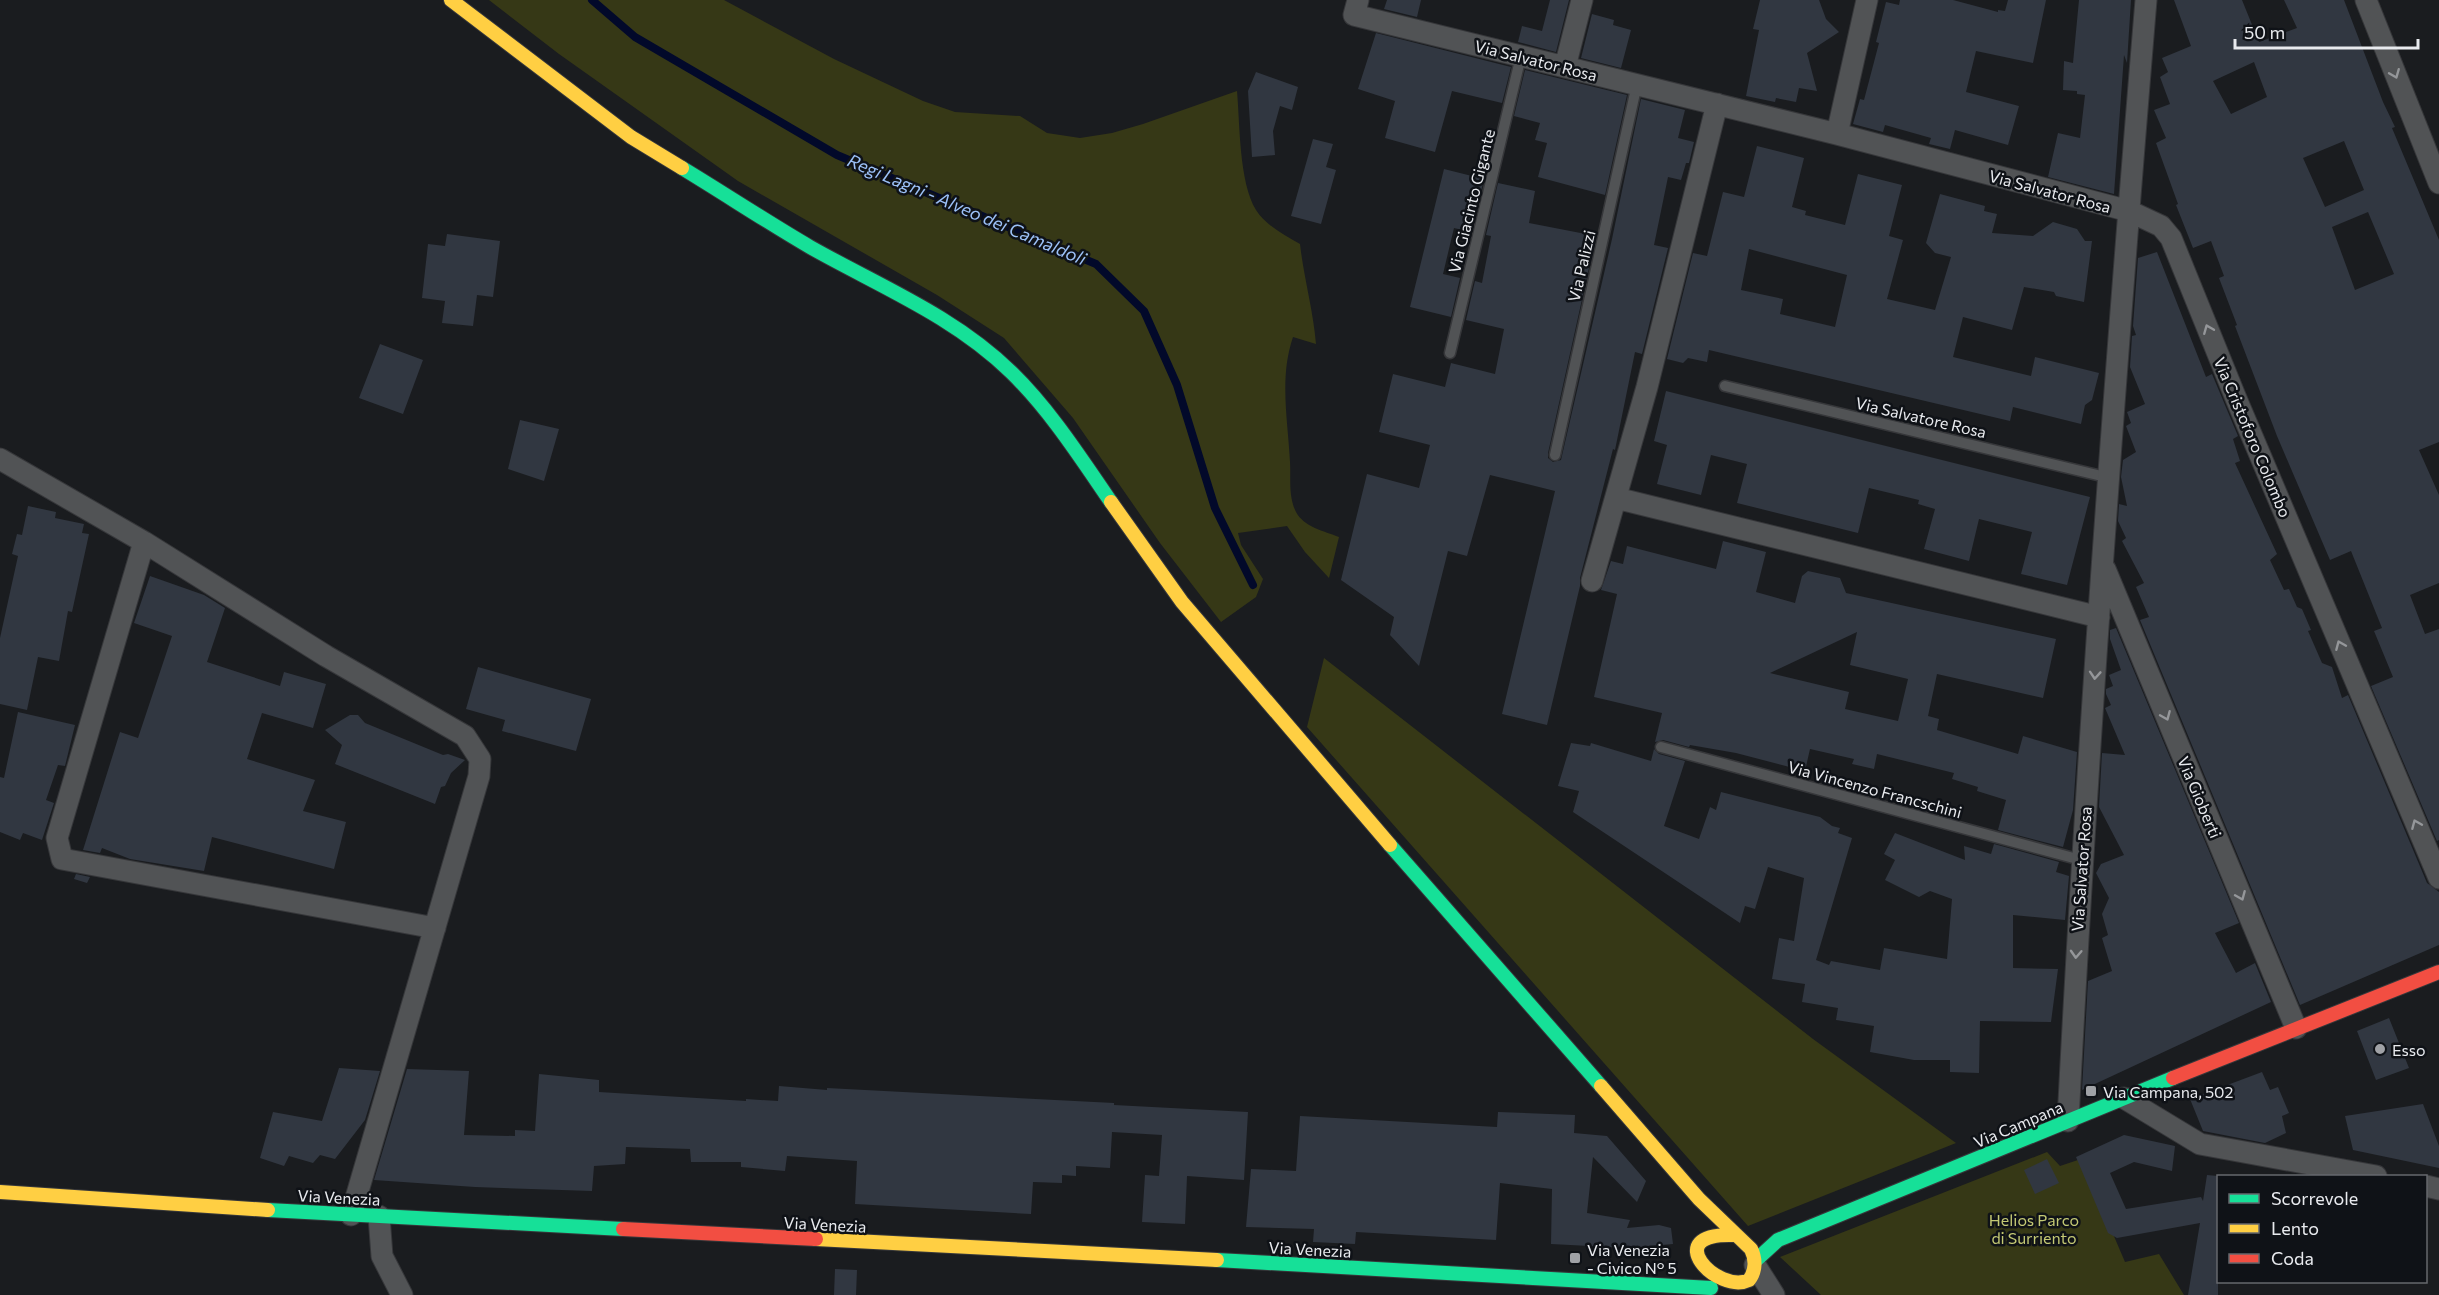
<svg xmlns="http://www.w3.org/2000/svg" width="2439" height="1295" font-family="Commissioner,sans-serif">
<rect width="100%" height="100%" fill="#1a1c1f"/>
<path fill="#363816" d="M489 0H724L834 59 923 101 955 112 1020 116 1047 133 1080 138 1112 133 1143 124 1237 91C1240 125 1239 182 1256 210 1265 225 1286 236 1300 244 1304 279 1313 309 1316 344L1293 337C1279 378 1288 420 1290 462 1291 478 1288 496 1296 512 1304 527 1324 531 1339 537L1329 578 1305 552 1287 526 1238 533 1241 545 1263 579 1256 597 1221 622 1160 543 1073 418 1004 338 937 295 738 181 559 54Z
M1324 658 1813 1039 1956 1143 1748 1226 1307 727Z
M2047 1152 2060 1166 2081 1159 2125 1262 2159 1254 2184 1295H1821L1780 1257Z"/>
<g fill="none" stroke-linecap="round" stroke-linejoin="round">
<path stroke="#02092a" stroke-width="8" d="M592 0 635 37 837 155 1096 264 1144 311 1177 385 1215 508 1253 585"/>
</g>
<path fill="#313741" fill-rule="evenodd" d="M1387 0H1421L1417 17 1384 9Z
M1550 0H1569L1556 52 1518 42 1522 26 1542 31Z
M1760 0H1819L1826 19 1839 32 1807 53 1817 91 1799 88 1796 102 1776 98 1775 102 1746 96 1759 30 1753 29Z
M1900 0H1953L1998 12V10L2005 11 2008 0H2046L2033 63 1976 51 1966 92 2019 106 2008 145 1955 130 1950 149 1929 144 1931 138 1885 125 1883 132 1853 124 1860 99 1864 100 1879 43 1876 42 1886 2 1899 5Z
M2079 0H2131L2127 63 2124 55 2114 194 2048 177 2058 133 2080 138 2085 95 2077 94V91L2063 90 2064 61 2073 63Z
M2174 0H2242L2259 42 2297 28 2284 0H2344L2383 102 2395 127 2392 128 2439 240V442L2419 450 2439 495V583L2410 595 2425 634 2439 629V840L2437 841 2371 686 2393 677 2374 631 2382 628 2351 551 2330 560 2277 436 2235 326 2237 325 2219 278 2224 276 2211 241 2193 248 2176 205 2178 204 2156 143 2166 138 2154 110 2170 104 2160 77 2168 72 2162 58 2191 46ZM2254 62 2267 97 2231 114 2213 81ZM2344 141 2364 190 2325 207 2303 158ZM2368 212 2394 274 2355 290 2332 227Z
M1592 14 1614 20 1613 25 1631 30 1621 68 1581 58Z
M1376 33 1511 67 1502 103 1452 91 1435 152 1385 138 1395 101 1358 89Z
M1525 70 1627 95 1605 195 1538 177 1547 143 1535 140 1540 123 1514 116Z
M1256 72 1298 87 1292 110 1280 106 1273 131 1275 155 1252 157 1248 91Z
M1641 99 1685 110 1678 138 1694 142 1689 163H1686L1681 180 1668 177 1654 245 1668 248 1642 354 1635 352 1615 450 1613 449 1580 578V586L1547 725 1502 714 1555 491 1490 475 1467 556 1448 551 1419 666 1390 635 1394 617 1341 580 1367 474 1419 488 1430 445 1379 432 1393 374 1445 387 1451 363 1495 374 1504 329 1466 320 1475 281 1482 283 1491 236 1486 235 1498 183 1535 191 1529 223 1596 236 1548 453V458L1553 462 1561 460 1612 239Z
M1313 139 1333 144 1326 167 1336 170 1321 224 1291 216Z
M1757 146 1804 158 1792 207 1806 211 1805 215 1845 225 1858 174 1902 185 1889 236 1903 240 1887 299 1935 310 1951 257 1935 253 1926 243 1940 194 1985 206 1984 211 1997 214 1992 233 2033 236 2053 222 2077 229 2085 241H2092L2084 302 2056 296 2054 292 2024 287 2012 330 1963 317 1953 357 2031 376 2035 357 2099 373 2092 400 2085 405 2081 424 2013 407 2010 421 1709 350 1707 362 1688 358 1683 363 1667 359 1693 253 1707 256 1723 192 1744 197ZM1749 249 1847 275 1835 327 1780 314 1783 299 1741 290Z
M1444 169 1484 179 1471 232 1454 228 1443 274 1460 278 1451 317 1410 307Z
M447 234 500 241 493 297 477 295 473 326 442 323 445 301 422 298 428 244 445 246Z
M2157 252 2206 377 2212 374 2238 436 2233 439 2240 461 2235 463 2277 554 2270 560 2284 590 2289 589 2297 607 2302 609 2311 630 2308 631 2322 663 2332 667 2342 698 2348 695 2427 883 2439 892V945L2300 1005 2140 620 2149 617 2136 587 2144 583 2122 541 2126 538 2118 521 2119 504 2127 506 2121 477 2123 460 2136 452 2126 426 2131 423 2127 412 2145 404 2130 367 2132 336 2136 335 2133 326 2138 258Z
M380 344 423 360 403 414 359 398Z
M1666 391 2090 497 2067 585 2021 574 2032 532 1979 519 1969 561 1924 549 1935 509 1918 504 1919 500 1869 488 1858 533 1737 503 1747 464 1711 455 1701 495 1657 484 1667 445 1654 441Z
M520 420 559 429 544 481 508 469Z
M28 506 56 512 55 518 84 524 82 533 89 534 72 612 68 611 59 661 38 657 27 710 0 704V638L18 556 12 554 17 534 22 535Z
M1723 541 1766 552 1756 592 1795 603 1802 576 1808 571 1840 578 1846 593 2056 639 2043 698 1937 674 1928 716 1939 719 1937 730 2018 754 2023 736 2077 752 2073 810 2063 847 1998 830 2006 800 1977 791 1978 787 1952 779 1954 773 1877 754 1874 769 1852 764 1854 759 1810 749 1805 771 1736 753 1690 745 1689 747 1663 740 1655 742 1662 713 1594 697 1617 594 1601 590 1611 561 1623 564 1627 546 1716 569ZM1857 632 1850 665 1908 679 1898 721 1845 709 1849 692 1770 673Z
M150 576 204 595 225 608 207 662 280 686 284 672 326 684 313 728 262 713 247 759 315 780 303 811 346 822 334 869 212 837 204 871 130 859 102 848 100 853 83 850 120 732 138 738 172 636 134 623Z
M2116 628 2239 923 2215 933 2236 973 2255 963 2271 1002 2082 1090 2088 981 2112 971 2102 938 2108 935 2102 914 2109 898 2096 873 2101 864 2124 855 2099 807 2102 753 2125 755 2105 708 2111 705 2106 694V689L2113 686 2109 675 2121 670 2110 639V630Z
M478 667 591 699 576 751 502 731 505 720 466 709Z
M18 712 75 725 65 766 58 765 46 800 54 803 42 840 23 833 20 840 0 832V777L4 778Z
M350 715H358L365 723 443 755 448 754 465 760 451 773 445 786 441 787 435 804 335 764 342 745 325 730Z
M1571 743 1590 746 1591 743 1651 761 1654 749 1659 754 1685 761 1664 826 1699 839 1710 807 1716 810 1721 792 1820 817 1832 826 1840 828 1838 833 1852 838 1816 960 1829 965 1831 961 1880 970 1884 948 1947 959 1952 899 1930 891 1919 897 1885 880 1895 860 1884 854 1895 833 1965 860 1964 846 1991 854 1994 844 2059 862 2056 872 2069 876 2065 920 2013 915V968L2058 969 2051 1022 1980 1021 1979 1073 1950 1072V1060H1914L1870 1052 1874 1026 1836 1020 1838 1008 1802 1002 1805 984 1772 979 1779 938 1794 941 1804 878 1768 867 1755 909 1745 906 1740 923 1573 812 1579 791 1558 786Z
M76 874 90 877 87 883 74 879Z
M2389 1018 2409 1068 2376 1080 2357 1031Z
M339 1068 380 1071 365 1120 335 1159 320 1155 313 1163 289 1156 284 1166 260 1158 273 1112 322 1121Z
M407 1069 469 1071 464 1135 515 1136V1130L535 1131 539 1074 599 1080V1092L746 1101V1099L778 1101 779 1086 827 1090V1088L1114 1103V1105L1248 1112 1244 1180 1187 1176 1185 1224 1142 1222 1145 1175 1159 1176 1162 1135 1112 1132 1110 1168 1076 1166V1176L1062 1175V1183L1033 1182 1031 1214 855 1204 857 1161 787 1156 785 1171 741 1167V1162H691L690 1149 626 1147 625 1164 594 1166 592 1191 475 1187 374 1180Z
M2262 1072 2270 1090 2278 1087 2289 1113 2282 1116 2286 1133 2265 1143 2203 1131 2190 1099Z
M2423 1104 2439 1146V1168L2353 1150 2345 1116Z
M1498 1112 1575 1115 1574 1133 1607 1136 1646 1181 1637 1202 1593 1157 1587 1213 1630 1220 1627 1228 1659 1225 1671 1228 1673 1244 1628 1248 1551 1244 1552 1189 1500 1183 1496 1240 1356 1232 1355 1244 1313 1242 1314 1229 1246 1227 1251 1169 1296 1171 1300 1116 1497 1127Z
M2124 1135 2175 1146 2172 1171 2134 1162 2110 1173 2126 1209 2201 1197 2203 1201 2207 1175 2218 1176V1295H2188L2200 1223 2117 1238 2108 1233 2076 1157Z
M2047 1159 2059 1183 2035 1194 2024 1170Z
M835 1269 857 1270 856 1295H834Z"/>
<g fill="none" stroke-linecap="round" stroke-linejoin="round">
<g stroke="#36373a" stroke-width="13">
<path id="lane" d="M1450 353 1521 56
M1725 386 2110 478
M1555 455 1637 84
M1661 747 2081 860"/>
</g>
<g stroke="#36373a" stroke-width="23">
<path id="street" d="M1358 0 1354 15 1837 134 2129 211 2161 226 2171 238 2235 396 2439 878
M2366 0 2439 183
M1565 67 1582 0
M1837 134 1867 0
M0 459 144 542 326 656 465 736 480 759 479 776 351 1215
M1616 498 2099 617
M144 542 57 838 62 859 435 928
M2105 569 2296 1028
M1592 581 1647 387 1717 104
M2124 1098 2200 1144 2376 1176
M2068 1121C2087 747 2115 373 2146 0
M2426 1186 2439 1189
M379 1216 382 1256 402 1295
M1755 1265 1774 1295"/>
</g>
<g stroke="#36373a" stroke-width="16">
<path id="fast" d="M682 168C725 194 767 222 810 247 879 286 954 316 1011 372 1050 410 1080 457 1111 502
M1390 845 1601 1086
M268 1210 623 1229
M1217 1260 1711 1288
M1755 1261 1778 1240 2173 1078"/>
</g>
<g stroke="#36373a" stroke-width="16">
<path id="slow" d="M451 0 631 137 682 168
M1111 502 1182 602 1390 845
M1601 1086 1699 1199 1751 1249C1756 1259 1756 1271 1749 1280 1718 1295 1657 1232 1735 1235
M0 1192 268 1210
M816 1239 1217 1260"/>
</g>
<g stroke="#36373a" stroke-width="16">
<path id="jam" d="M2173 1078 2439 972
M623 1229 816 1239"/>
</g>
<use href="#lane" stroke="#515355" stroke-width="10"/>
<use href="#street" stroke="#515355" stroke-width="21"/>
<use href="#fast" stroke="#16e098" stroke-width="14"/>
<use href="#slow" stroke="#ffcf43" stroke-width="14"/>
<use href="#jam" stroke="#f24e42" stroke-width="14"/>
</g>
<defs><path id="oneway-chevron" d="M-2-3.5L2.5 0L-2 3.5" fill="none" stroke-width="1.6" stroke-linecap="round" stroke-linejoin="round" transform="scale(1.5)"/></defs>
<g stroke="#95979a">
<use href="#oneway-chevron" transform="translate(2395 74) rotate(68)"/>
<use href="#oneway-chevron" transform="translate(2208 329) rotate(-112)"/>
<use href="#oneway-chevron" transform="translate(2340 645) rotate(-113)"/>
<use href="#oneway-chevron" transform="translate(2095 675) rotate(94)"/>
<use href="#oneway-chevron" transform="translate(2166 716) rotate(67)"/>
<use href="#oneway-chevron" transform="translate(2416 824) rotate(-113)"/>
<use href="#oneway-chevron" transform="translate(2241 896) rotate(67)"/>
<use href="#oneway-chevron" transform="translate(2076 954) rotate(93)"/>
</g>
<g fill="#a0a2a6" stroke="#0f1217" stroke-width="2">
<circle cx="2380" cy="1049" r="6"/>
<rect x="2085" y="1085" width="12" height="12" rx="3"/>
<rect x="1569" y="1252" width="12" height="12" rx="3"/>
</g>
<g text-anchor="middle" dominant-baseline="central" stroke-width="5" stroke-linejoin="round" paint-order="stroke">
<g font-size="16" fill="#e8eaee" stroke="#0f1217">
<text transform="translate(1536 60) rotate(14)">Via Salvator Rosa</text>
<text transform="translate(2050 191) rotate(15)">Via Salvator Rosa</text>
<text transform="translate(1471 201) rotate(-76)">Via Giacinto Gigante</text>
<text transform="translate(1581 266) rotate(-77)">Via Palizzi</text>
<text transform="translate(1921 417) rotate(13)">Via Salvatore Rosa</text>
<text transform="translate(2253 437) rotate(67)">Via Cristoforo Colombo</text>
<text transform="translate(1875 789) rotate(15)">Via Vincenzo Francschini</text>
<text transform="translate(2200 797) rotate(67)">Via Gioberti</text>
<text transform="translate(2081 869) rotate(-86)">Via Salvator Rosa</text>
<text transform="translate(2018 1124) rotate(-23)">Via Campana</text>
<text transform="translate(339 1197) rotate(3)">Via Venezia</text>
<text transform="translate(825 1224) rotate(3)">Via Venezia</text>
<text transform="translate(1310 1249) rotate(3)">Via Venezia</text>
</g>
<g font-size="16" fill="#e8eaee" stroke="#0f1217" text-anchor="start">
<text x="2392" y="1049">Esso</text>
<text x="2103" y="1091">Via Campana, 502</text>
<text x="1587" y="1249">Via Venezia<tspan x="1587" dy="18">- Civico N° 5</tspan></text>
</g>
<g font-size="16" fill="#c4c974" stroke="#0f1217">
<text x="2034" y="1219">Helios Parco<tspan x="2034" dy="18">di Surriento</tspan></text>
</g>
<g font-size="18" font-style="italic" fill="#9cc1f7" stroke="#0f1217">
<text transform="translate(967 209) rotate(23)">Regi Lagni - Alveo dei Camaldoli</text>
</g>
</g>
<rect x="2217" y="1175" width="210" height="108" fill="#0f1217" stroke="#66686d" stroke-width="1.5"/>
<rect x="2229" y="1194" width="30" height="9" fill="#16e098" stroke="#66686d" stroke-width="1.5"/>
<text x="2271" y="1205" font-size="18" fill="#e8eaee">Scorrevole</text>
<rect x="2229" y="1224" width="30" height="9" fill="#ffcf43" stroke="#66686d" stroke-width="1.5"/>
<text x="2271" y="1235" font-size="18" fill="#e8eaee">Lento</text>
<rect x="2229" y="1254" width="30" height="9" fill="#f24e42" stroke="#66686d" stroke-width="1.5"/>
<text x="2271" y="1265" font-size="18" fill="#e8eaee">Coda</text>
<path d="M2235 39v9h183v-9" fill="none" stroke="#e8eaee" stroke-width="3"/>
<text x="2244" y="39" font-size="18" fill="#e8eaee" stroke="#0f1217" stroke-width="4.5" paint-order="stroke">50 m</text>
</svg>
